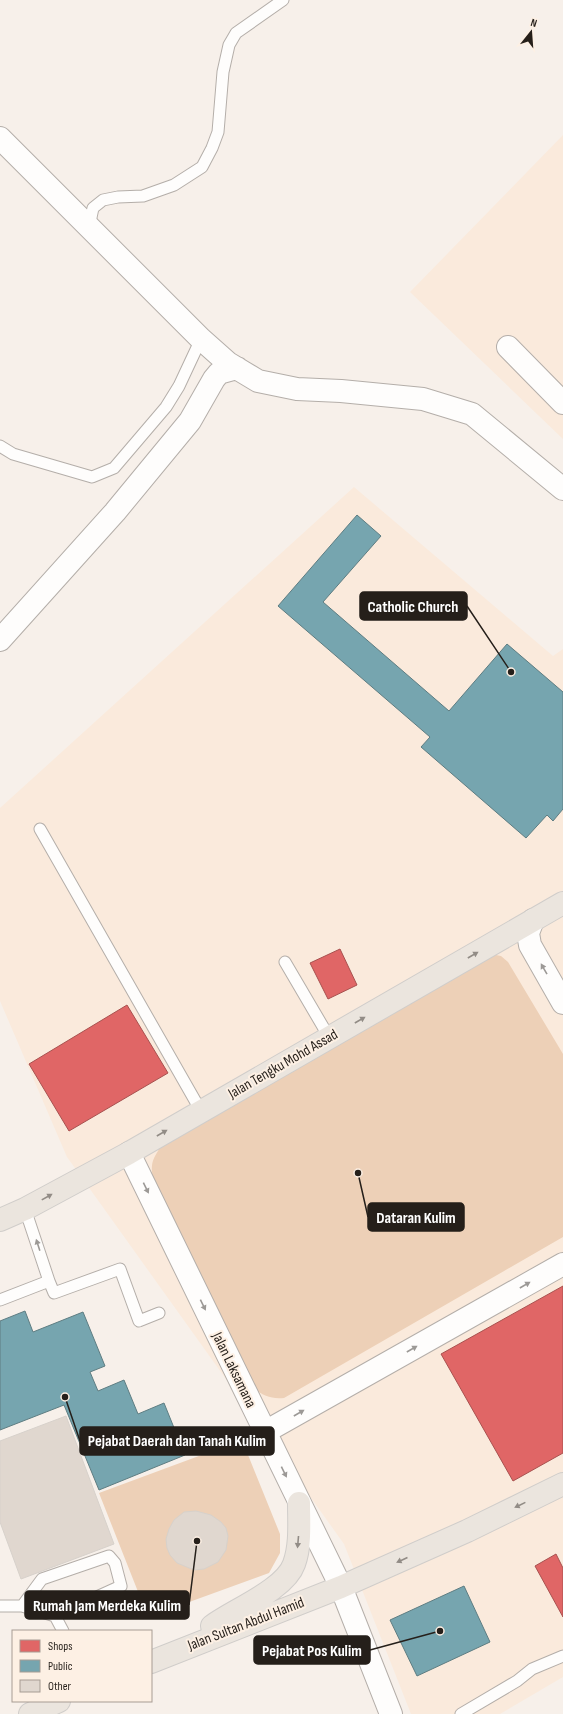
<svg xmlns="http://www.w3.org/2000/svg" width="563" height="1714" font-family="'Sofia Sans Condensed',sans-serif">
<rect width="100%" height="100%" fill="#f7f0ea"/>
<path fill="#faeadc" d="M563 135V439L410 292Z
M354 487 553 656 563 649V1677L500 1714H411L344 1544 67 1157 0 1001V808Z"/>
<path fill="#edd0b7" d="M491 954 501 956 508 962 563 1054V1237L284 1398C270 1399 263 1396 252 1387L153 1178C150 1163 153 1159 161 1146Z
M242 1440 280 1534V1553L269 1573 148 1617 99 1493Z"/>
<path fill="#e06666" stroke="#a8514f" d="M340 949 357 985 328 999 310 963Z
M127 1005 168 1073 69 1131 29 1064Z
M563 1286V1453L513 1481 441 1354Z
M556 1554 563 1568V1617L535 1566Z"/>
<path fill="#76a5af" stroke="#5e7d82" d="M357 515 381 536 323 602 449 711 507 644 563 692V809L553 821 547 815 526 838 421 747 430 737 278 606Z
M25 1311 33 1332 83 1312 105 1366 90 1372 98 1391 124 1380 138 1414 164 1403 185 1455 99 1490 64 1405 0 1430V1321Z
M464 1586 490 1642 417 1676 390 1620Z"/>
<path fill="#e0d7cf" stroke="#d7d1cb" d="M66 1416 114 1544 21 1579 0 1522V1441Z
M196 1511 211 1515 221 1522 226 1528 228 1536 226 1550 218 1562 204 1569 194 1570 177 1563 170 1555 167 1548 166 1539 169 1529 174 1520 184 1512Z"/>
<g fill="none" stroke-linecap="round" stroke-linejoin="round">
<g stroke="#b4aea9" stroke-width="13">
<path id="service" d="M89 227 93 208 103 200 118 197 143 196 174 185 202 167 212 148 218 132 223 72 229 45 236 33 283 0
M0 446 13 454 92 477 114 468 166 407 179 386 201 339
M40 829 201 1111
M285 962 329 1037
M25 1209 49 1281
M0 1300 49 1281 54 1293 120 1269 139 1321 159 1313
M0 1606H22L55 1616 63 1631
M22 1606 42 1579 109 1556 115 1563 121 1586 55 1616
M461 1714 517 1681 532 1669 563 1656"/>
</g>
<g stroke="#b4aea9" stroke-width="24">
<path id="minor" d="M0 138 201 339 228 363 258 381 297 389 341 391 423 399 472 414 563 489
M508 347 563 403
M0 640 115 512 190 421 214 379 219 373 237 368
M265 1432 563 1264"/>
</g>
<g stroke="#b4aea9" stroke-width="24">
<path id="tertiary" d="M533 920 528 933 530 945 563 1003
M129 1153 341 1587 391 1714"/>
</g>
<g stroke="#d0cdca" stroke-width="24">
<path id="primary" d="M0 1220 25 1209 129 1153 563 903
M212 1626C233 1610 285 1590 294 1564 301 1545 299 1522 299 1503
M151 1662 341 1587 467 1531 563 1484
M30 1714 59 1701"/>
</g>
<use href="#service" stroke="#fefdfc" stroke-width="11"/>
<use href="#minor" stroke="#fefdfc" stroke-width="22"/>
<use href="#tertiary" stroke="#fefdfc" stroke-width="22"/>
<use href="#primary" stroke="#ebe5de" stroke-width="22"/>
</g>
<defs><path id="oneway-solid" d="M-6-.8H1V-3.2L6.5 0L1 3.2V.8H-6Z"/></defs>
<g fill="#928c86">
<use href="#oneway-solid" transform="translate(473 955) rotate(-30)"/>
<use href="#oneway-solid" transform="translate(360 1020) rotate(-30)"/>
<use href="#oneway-solid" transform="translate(162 1133) rotate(-30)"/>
<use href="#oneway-solid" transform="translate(47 1197) rotate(-29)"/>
<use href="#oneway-solid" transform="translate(520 1505) rotate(154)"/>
<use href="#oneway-solid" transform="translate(298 1542) rotate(95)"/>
<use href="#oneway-solid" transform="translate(402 1560) rotate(156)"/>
</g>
<g fill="#9c9996">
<use href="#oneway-solid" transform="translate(544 969) rotate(-120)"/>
<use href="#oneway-solid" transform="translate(146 1188) rotate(64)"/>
<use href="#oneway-solid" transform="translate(38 1245) rotate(-108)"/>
<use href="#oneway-solid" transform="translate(525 1285) rotate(-30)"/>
<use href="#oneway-solid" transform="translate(203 1305) rotate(64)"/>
<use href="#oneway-solid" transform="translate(412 1349) rotate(-30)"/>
<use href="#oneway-solid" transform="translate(299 1413) rotate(-30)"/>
<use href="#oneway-solid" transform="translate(284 1472) rotate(64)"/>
</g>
<g text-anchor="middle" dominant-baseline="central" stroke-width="4" stroke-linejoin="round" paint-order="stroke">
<g font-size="15" fill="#251f1a" stroke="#fdf0e4">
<text transform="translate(283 1064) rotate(-30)">Jalan Tengku Mohd Assad</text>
<text transform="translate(234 1370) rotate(64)">Jalan Laksamana</text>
<text transform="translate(246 1624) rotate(-21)">Jalan Sultan Abdul Hamid</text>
</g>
</g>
<path fill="none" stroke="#251f1a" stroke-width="1.5" d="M511 672L467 606M358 1173L368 1217M65 1397L80 1441M197 1541L189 1605M440 1631L370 1650"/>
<g fill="#251f1a" stroke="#fdf0e4" stroke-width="1.5">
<circle cx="511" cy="672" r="4"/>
<circle cx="358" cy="1173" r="4"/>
<circle cx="65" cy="1397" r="4"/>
<circle cx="197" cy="1541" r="4"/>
<circle cx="440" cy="1631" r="4"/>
</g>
<g fill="#251f1a" stroke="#251f1a" stroke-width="1.5">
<rect x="360" y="592" width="107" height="28" rx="4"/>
<rect x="368" y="1203" width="96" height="28" rx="4"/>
<rect x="80" y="1427" width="194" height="28" rx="4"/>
<rect x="25" y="1591" width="164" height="28" rx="4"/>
<rect x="254" y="1636" width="116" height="28" rx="4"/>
</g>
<g font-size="16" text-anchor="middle" font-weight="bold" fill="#fff">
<text x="413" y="612">Catholic Church</text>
<text x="416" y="1223">Dataran Kulim</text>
<text x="177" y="1446">Pejabat Daerah dan Tanah Kulim</text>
<text x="107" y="1611">Rumah Jam Merdeka Kulim</text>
<text x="312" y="1656">Pejabat Pos Kulim</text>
</g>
<rect x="12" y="1630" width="140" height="72" fill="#fdf0e4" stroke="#a79c93"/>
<rect x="20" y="1640" width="20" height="12" fill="#e06666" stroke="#a79c93"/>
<text x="48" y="1650" font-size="12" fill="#251f1a">Shops</text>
<rect x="20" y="1660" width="20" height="12" fill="#76a5af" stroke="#a79c93"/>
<text x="48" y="1670" font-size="12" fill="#251f1a">Public</text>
<rect x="20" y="1680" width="20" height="12" fill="#e0d7cf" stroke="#a79c93"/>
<text x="48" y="1690" font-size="12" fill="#251f1a">Other</text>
<g transform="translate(531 32) rotate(17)" stroke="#fdf0e4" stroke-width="3" paint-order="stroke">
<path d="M0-3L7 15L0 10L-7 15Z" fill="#251f1a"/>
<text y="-6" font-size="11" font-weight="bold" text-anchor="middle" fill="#251f1a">N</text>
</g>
</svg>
